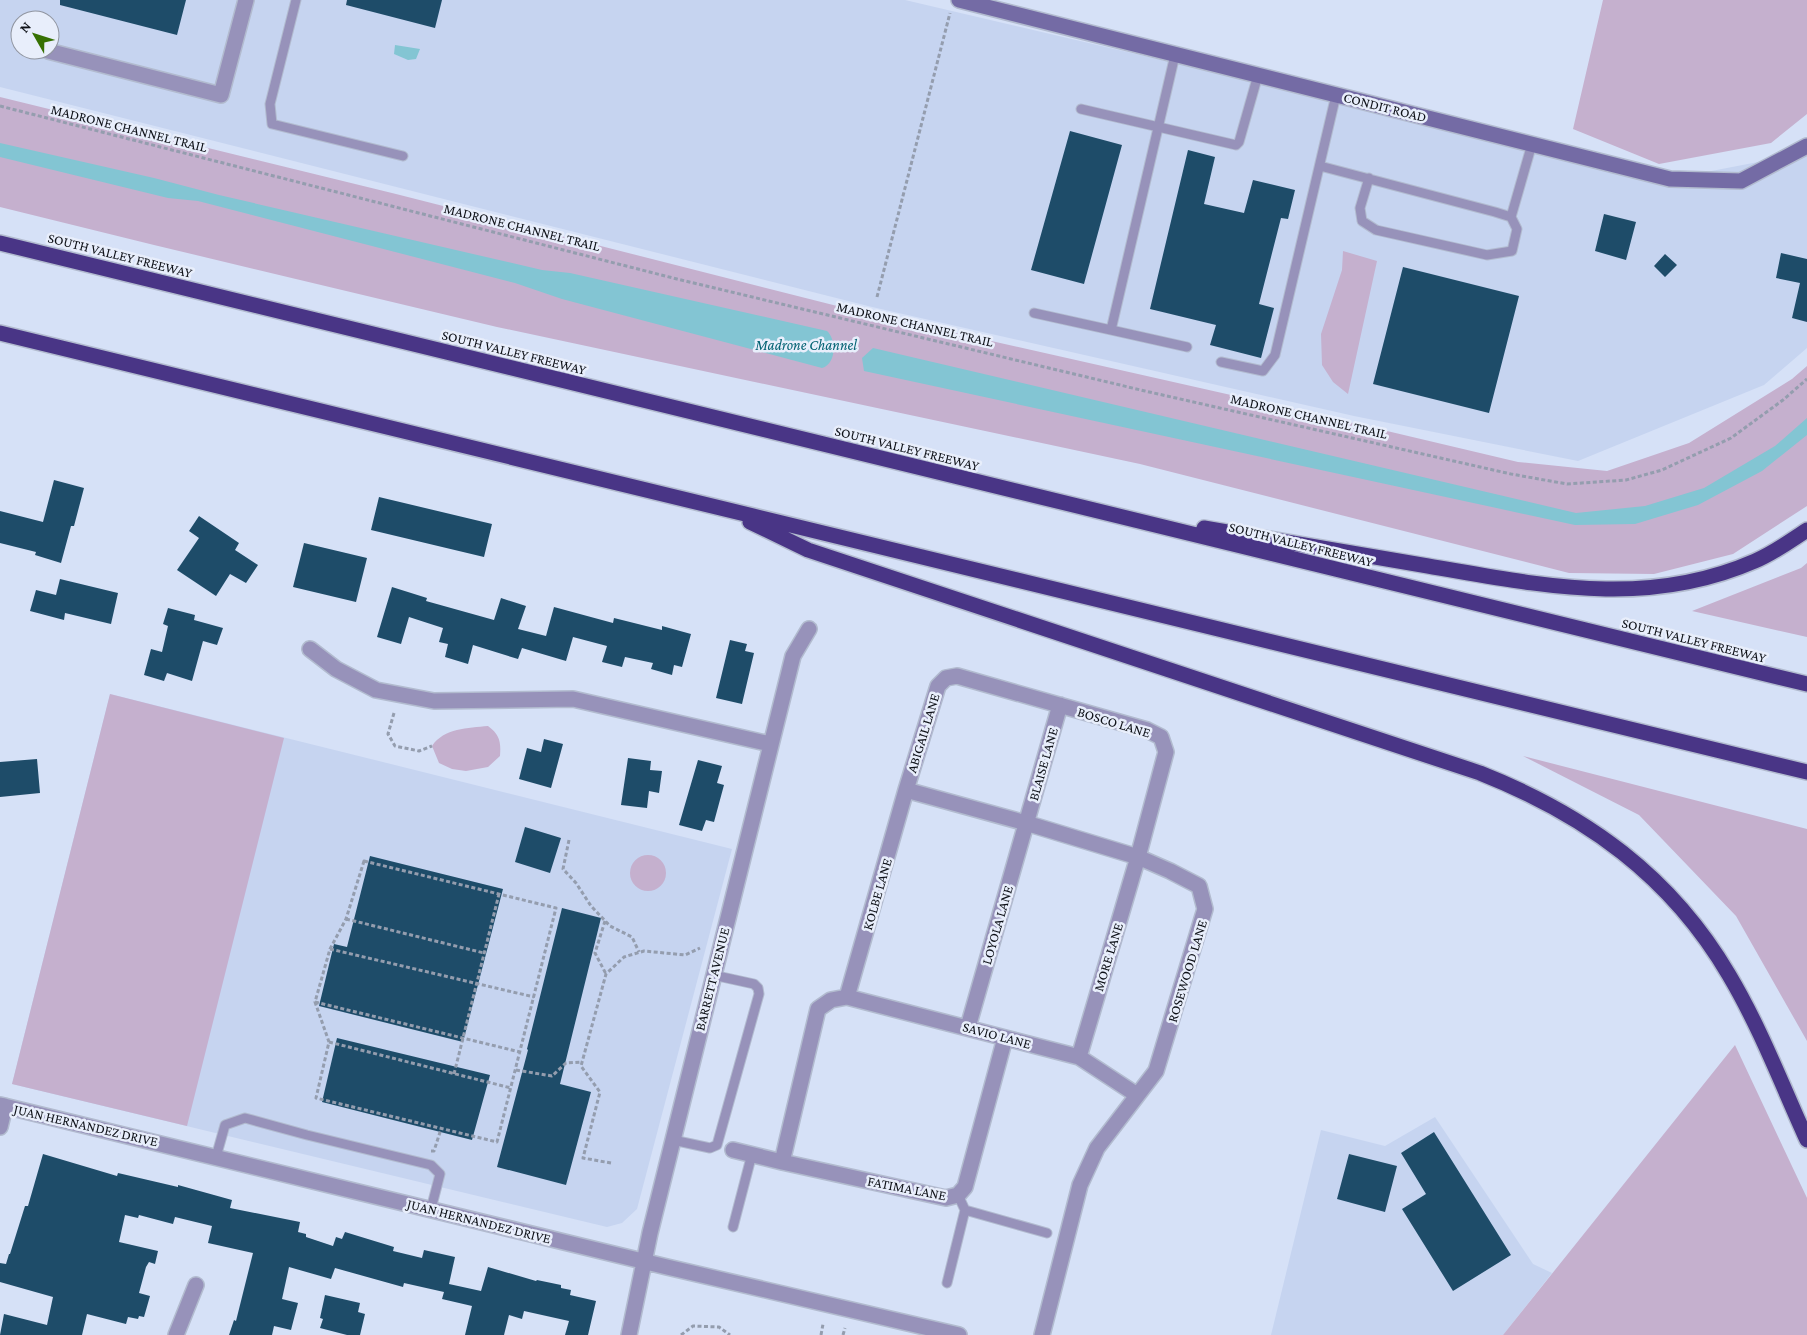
<svg xmlns="http://www.w3.org/2000/svg" width="1807" height="1335" font-family="'Crimson Pro',serif">
<rect width="100%" height="100%" fill="#d6e1f7"/>
<path fill="#c6d4f0" fill-rule="evenodd" d="M0 0H905L1670 179 1789 156 1807 142V348L1764 385 1578 461 1354 416 872 307 0 87ZM20 20H50V50H20Z
M110 694 732 849 637 1209 622 1223 607 1227 12 1084Z
M1435 1117 1533 1264 1552 1273 1503 1335H1271L1321 1130 1385 1146Z"/>
<path fill="#c5b0ce" d="M1603 0H1807V114L1771 143 1659 164 1573 129Z
M0 97 396 194 845 308 1311 413 1518 462 1607 471 1689 443 1792 379 1807 366V506L1733 554 1654 574 1569 573 1140 464 497 327 154 245 0 207Z
M1343 251 1377 261 1348 394 1333 382 1322 365 1321 334 1342 270Z
M1807 563V637L1692 611 1801 568Z
M110 694 284 738 187 1126 12 1084Z
M488 726C500 735 501 742 500 756L488 767 466 771 452 769 439 763 432 746C444 728 468 728 488 726Z
M1523 756 1807 829V1041L1736 916 1639 815Z
M630 873a18 18 0 1 1 36 0a18 18 0 1 1-36 0Z
M1735 1045 1807 1198V1335H1503Z"/>
<path fill="#83c5d3" d="M395 45 420 49 416 59 408 60 394 54Z
M0 143 154 178 219 195 542 270 570 273 827 331C837 340 836 364 822 368L562 299 515 283 198 201 168 198 0 157Z
M873 348 1576 513 1645 506 1704 488 1775 446 1807 418V435L1762 471 1698 505 1635 524 1575 525 864 371 862 358Z"/>
<path fill="#1e4c69" d="M60 0H186L177 35 60 5Z
M347 0H442L435 28 346 5Z
M1070 131 1122 145 1084 284 1031 270Z
M1188 150 1215 157 1204 204 1244 213 1253 180 1295 190 1288 219 1281 218 1259 304 1274 308 1261 358 1210 345 1216 325 1150 309Z
M1604 214 1636 222 1626 260 1595 251Z
M1781 253 1807 259V322L1792 318 1800 283 1776 278Z
M1665 254 1677 265 1665 277 1654 266Z
M1403 267 1519 296 1489 413 1373 384Z
M54 480 84 488 74 526H71L61 563 35 555 36 552 0 543V511L43 522Z
M379 497 492 524 484 557 371 530Z
M199 516 239 543 235 550 258 565 246 583 230 574 216 596 177 570 199 538 189 531Z
M304 543 367 558 356 602 293 587Z
M60 579 118 593 111 624 65 613 64 620 30 611 36 590 56 595Z
M392 587 427 598 426 601 494 620 501 598 526 606 518 629 546 636 554 607 613 623 614 618 662 630V626L691 634 682 667 674 665 672 675 651 669 653 663 625 657 622 667 602 662 607 646 573 637 566 661 522 648 518 659 473 645 468 664 445 657 448 644 439 642 443 628 409 617 401 644 377 637Z
M168 608 195 615 194 620 223 628 217 645 203 641 192 681 167 673 164 681 144 675 151 649 162 652 168 626 163 624Z
M730 640 747 644 745 651 754 653 742 704 716 698Z
M544 739 563 744 551 788 519 779 527 748 541 752Z
M628 758 651 761 650 770 662 771 659 793 649 791 647 808 621 805Z
M37 759 40 793 0 797V762Z
M698 760 722 766 717 783 724 785 714 822 706 820 702 831 679 825Z
M525 827 561 838 550 873 515 862Z
M370 856 503 889 463 1042 319 1006 334 944 347 947Z
M562 908 601 918 560 1084 591 1092 566 1185 497 1167 528 1050 527 1049Z
M337 1038 490 1075 472 1140 322 1102Z
M1434 1132 1511 1255 1453 1291 1402 1209 1426 1194 1401 1153Z
M43 1154 117 1176 118 1173 178 1187V1185L232 1200 230 1208 300 1222 298 1232 306 1234V1237L333 1246 336 1237 342 1239 345 1232 394 1247 393 1251 422 1258 424 1250 455 1257 449 1284 481 1291 488 1267 536 1281 537 1280 561 1285V1288L571 1290 570 1295 596 1301 588 1335H565L569 1321 524 1311 522 1319 509 1315 504 1335H465L472 1306 442 1299 444 1292 404 1283 403 1287 335 1268 331 1279 289 1267 282 1299 298 1303 291 1330 274 1326 272 1335H229L234 1320 236 1321 253 1253 208 1243 212 1226 175 1217 173 1224 139 1215 138 1218 125 1215 119 1242 158 1251 155 1264 149 1262 146 1267 139 1293 150 1296 144 1317 139 1316 138 1319 128 1317 126 1324 87 1314 82 1335H0L4 1314 47 1325 53 1297 0 1282V1263L6 1264 9 1254H10L25 1206H28Z
M1349 1154 1397 1166 1385 1212 1337 1199Z
M325 1295 360 1303 358 1312 365 1314 360 1335H347L320 1328 323 1319 320 1318Z"/>
<g fill="none" stroke-linecap="round" stroke-linejoin="round">
<g stroke="#b2bbcf" stroke-width="11">
<path id="lane" d="M296 0 270 104 272 124 403 156
M1175 55 1111 330 1187 347
M1081 109 1236 145 1239 142 1258 75
M1320 166 1495 212 1511 217 1517 229 1512 251 1487 255 1376 230 1362 221 1360 208 1369 178
M1511 217 1532 144
M1034 313 1111 330
M1221 362 1263 371 1275 355 1336 95
M673 1140 710 1148 717 1145 759 994 758 988 754 984 713 975
M216 1157 225 1125 245 1118 307 1135 431 1165 440 1174 431 1209
M958 1195 965 1210 1047 1233
M733 1227 752 1154
M947 1283 965 1210"/>
</g>
<g stroke="#b2bbcf" stroke-width="18">
<path id="street" d="M48 51 221 95 246 0
M310 649 336 669 376 690 434 701 573 699 770 744
M906 790 1026 823 1138 857 1170 871 1199 886 1205 909 1156 1071 1097 1148 1080 1185 1042 1335
M847 997 906 790 938 686 946 678 957 676 1147 730 1161 737 1166 752 1138 857 1079 1057
M968 1027 1060 705
M1005 1038 965 1187 958 1195 946 1198 782 1162 818 1009 831 1000 847 997 1079 1057 1137 1095
M0 1105 667 1267 959 1335
M0 1127 5 1106
M733 1150 782 1162
M176 1335 196 1285
M629 1335 650 1233 793 656 809 629"/>
</g>
<g stroke="#b2bbcf" stroke-width="18">
<path id="secondary" d="M959 0 1670 179 1741 181 1807 146"/>
</g>
<g stroke="#b2bbcf" stroke-width="18">
<path id="highway" d="M0 243 1807 684
M0 333 1807 772
M750 522 808 550 1480 773C1586 815 1671 876 1729 975 1760 1027 1782 1085 1807 1140
M1204 528C1278 541 1353 553 1428 566 1541 585 1645 609 1755 561 1774 553 1790 541 1807 530"/>
</g>
<path stroke="#949dae" stroke-width="3" stroke-dasharray="4 2.5" stroke-linecap="butt" d="M0 106 677 279 1145 391 1511 474 1567 484 1626 480 1662 470 1731 438 1783 400 1807 379
M877 297 950 13
M394 713 388 734 395 746 419 751 432 746
M569 840 563 869 576 883 591 906 610 926 632 937 639 952
M364 861 556 908 497 1142 316 1098 329 1042 315 1002 330 949 346 919Z
M346 919 484 953
M605 921 595 953 606 974
M330 949 534 997
M315 1002 520 1052
M329 1042 511 1088
M516 1070 552 1076 566 1063 582 1062
M454 1074 499 894
M431 1151H434L441 1129
M611 1163 583 1158 600 1092 581 1066 606 974 624 957 644 951 685 955 700 948
M681 1335 693 1326 719 1327 730 1335
M821 1335 823 1324
M843 1335 845 1328"/>
<use href="#lane" stroke="#9792ba" stroke-width="9"/>
<use href="#street" stroke="#9792ba" stroke-width="15"/>
<use href="#secondary" stroke="#746ba5" stroke-width="15"/>
<use href="#highway" stroke="#493586" stroke-width="15"/>
</g>
<g text-anchor="middle" dominant-baseline="central" stroke-width="5" stroke-linejoin="round" paint-order="stroke">
<g font-size="14" fill="#0d1017" stroke="#e8eefb">
<text transform="translate(1385 107) rotate(14)">CONDIT ROAD</text>
<text transform="translate(129 128) rotate(14)">MADRONE CHANNEL TRAIL</text>
<text transform="translate(522 227) rotate(14)">MADRONE CHANNEL TRAIL</text>
<text transform="translate(120 255) rotate(14)">SOUTH VALLEY FREEWAY</text>
<text transform="translate(915 324) rotate(13)">MADRONE CHANNEL TRAIL</text>
<text transform="translate(514 352) rotate(14)">SOUTH VALLEY FREEWAY</text>
<text transform="translate(1309 416) rotate(13)">MADRONE CHANNEL TRAIL</text>
<text transform="translate(907 448) rotate(14)">SOUTH VALLEY FREEWAY</text>
<text transform="translate(1301 544) rotate(14)">SOUTH VALLEY FREEWAY</text>
<text transform="translate(1694 640) rotate(14)">SOUTH VALLEY FREEWAY</text>
<text transform="translate(1114 722) rotate(17)">BOSCO LANE</text>
<text transform="translate(923 733) rotate(-73)">ABIGAIL LANE</text>
<text transform="translate(1043 764) rotate(-74)">BLAISE LANE</text>
<text transform="translate(877 894) rotate(-74)">KOLBE LANE</text>
<text transform="translate(997 925) rotate(-74)">LOYOLA LANE</text>
<text transform="translate(1108 957) rotate(-73)">MORE LANE</text>
<text transform="translate(1187 971) rotate(-73)">ROSEWOOD LANE</text>
<text transform="translate(712 979) rotate(-76)">BARRETT AVENUE</text>
<text transform="translate(997 1035) rotate(15)">SAVIO LANE</text>
<text transform="translate(86 1125) rotate(13)">JUAN HERNANDEZ DRIVE</text>
<text transform="translate(907 1188) rotate(11)">FATIMA LANE</text>
<text transform="translate(479 1221) rotate(14)">JUAN HERNANDEZ DRIVE</text>
</g>
<g font-size="15" font-style="italic" fill="#026272" stroke="#e8eefb">
<text x="806" y="345">Madrone Channel</text>
</g>
</g>
<g transform="translate(35 35) rotate(309)"><circle r="24" fill="#e8eefb" stroke="#9095a0"/>
<path d="M0-4L9 19L0 12L-9 19Z" fill="#367103"/>
<text y="-8" font-size="14" font-weight="bold" text-anchor="middle" fill="#0d1017">N</text>
</g>
</svg>
